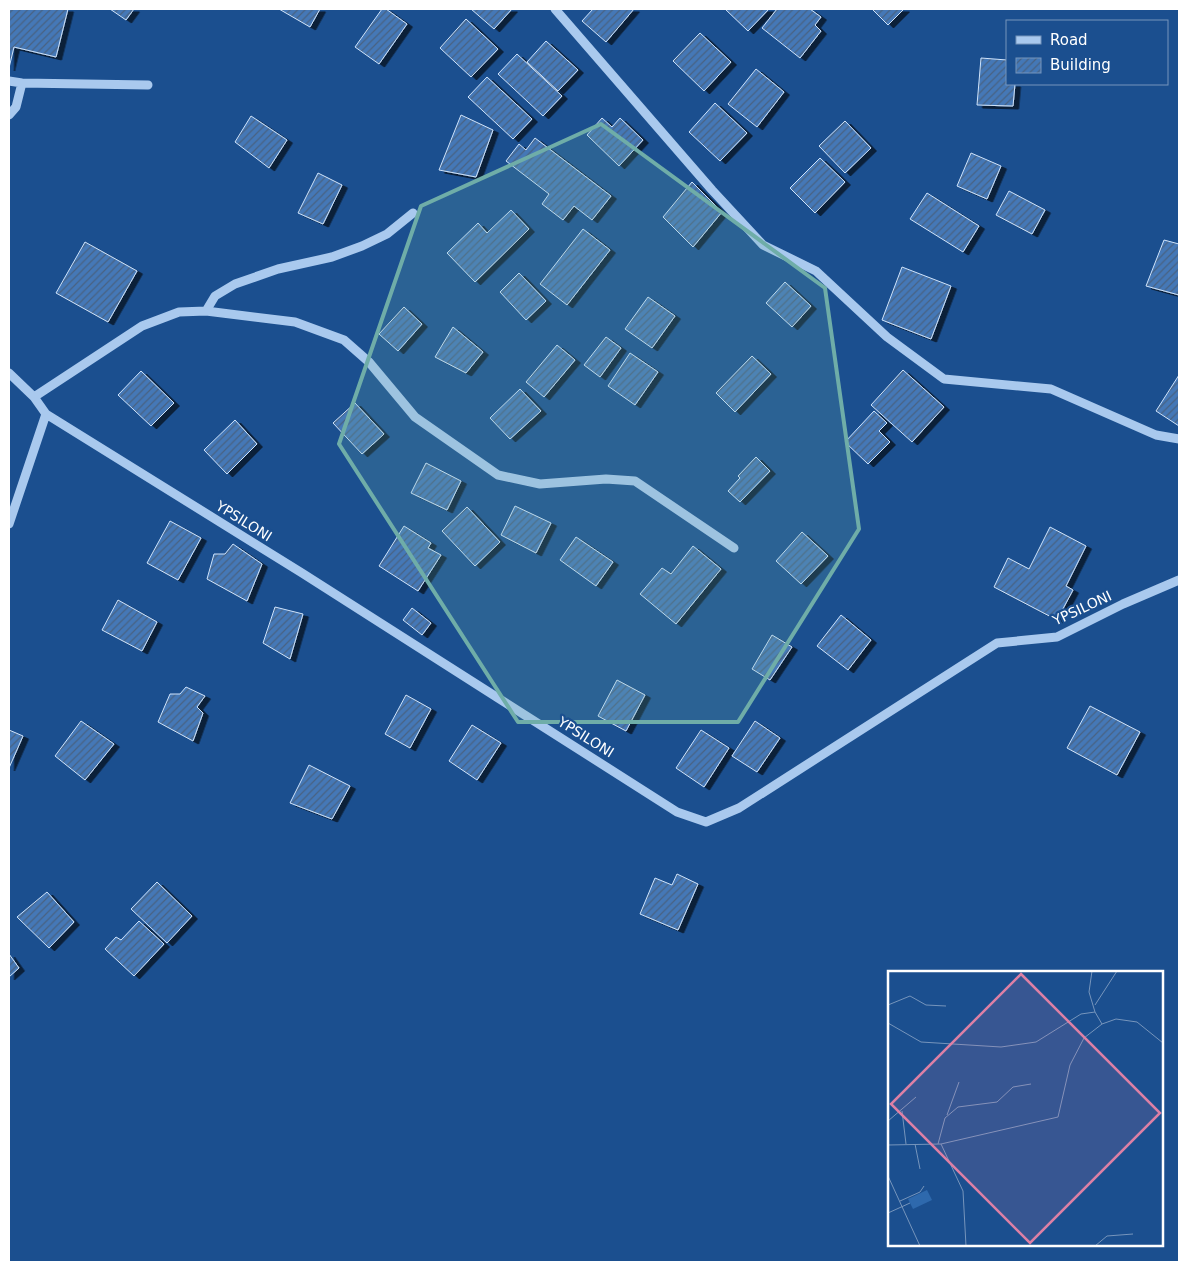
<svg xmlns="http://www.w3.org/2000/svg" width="1188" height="1271" font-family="'DejaVu Sans',sans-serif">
<defs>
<pattern id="building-hatch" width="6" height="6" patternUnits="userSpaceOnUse" patternTransform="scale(1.25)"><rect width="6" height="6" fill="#4478b7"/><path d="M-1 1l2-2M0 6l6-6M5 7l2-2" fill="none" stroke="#486282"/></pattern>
<filter id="shadow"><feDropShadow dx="5.5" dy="3" stdDeviation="0" flood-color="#0009"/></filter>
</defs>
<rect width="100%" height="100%" fill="#1b4f8f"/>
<path fill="url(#building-hatch)" stroke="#cfe3fa" filter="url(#shadow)" d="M9 9H68L56 57 14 47 9 68Z
M110 9H134L126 20Z
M279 9H320L310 27Z
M382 9H386L407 24 379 64 355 47Z
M471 9H512L494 29Z
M593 9H634L606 42 582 21Z
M725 9H769L748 31Z
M777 9H810L821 17 815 25 821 31 800 58 762 28Z
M872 9H904L888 25Z
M466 19 498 49 471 77 440 48Z
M700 33 731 62 704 91 673 61Z
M546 41 578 70 558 91 527 62Z
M517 54 562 96 543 116 498 74Z
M981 58 1007 60V84H1015L1013 106 977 105Z
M756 69 784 92 757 127 728 104Z
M487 77 532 119 513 139 468 97Z
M715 103 747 133 720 161 689 132Z
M461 115 493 130 476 177 439 170Z
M251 116 287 140 269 168 235 142Z
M602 118 612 127 620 118 643 140 619 166 587 135Z
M845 121 871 148 845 173 819 146Z
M535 138 611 196 592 220 574 206 563 220 542 204 549 194 506 161 519 144 526 150Z
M971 153 1001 166 987 199 957 186Z
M820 158 845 182 815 213 790 188Z
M318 173 342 185 323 224 298 213Z
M692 182 722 212 693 247 663 217Z
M1009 191 1045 210 1032 234 996 215Z
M927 193 979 226 963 252 910 219Z
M511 210 529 229 475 282 447 253 478 223 487 233Z
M583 229 610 250 567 305 540 284Z
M1164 240 1179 244V295L1146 286Z
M85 242 137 271 108 322 56 293Z
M902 267 951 286 931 339 882 320Z
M519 273 546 301 526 320 500 292Z
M785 282 811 306 792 327 766 303Z
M648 297 675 316 652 348 625 329Z
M404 307 422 324 398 351 379 334Z
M453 327 483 352 466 373 435 357Z
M606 337 621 348 600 377 584 365Z
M557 345 575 360 544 397 526 382Z
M630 353 658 372 635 405 608 386Z
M752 356 771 374 735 412 716 393Z
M903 370 944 407 912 442 871 405Z
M141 371 174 403 151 426 118 395Z
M1179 375V426L1156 411Z
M520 389 541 411 510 439 490 418Z
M355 403 384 434 362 454 333 423Z
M874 411 887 423 879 431 890 442 868 464 845 442Z
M235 420 257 444 227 474 204 450Z
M756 457 770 471 740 502 728 491 740 478 738 476Z
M426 463 461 481 447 510 411 493Z
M515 506 551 523 536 553 501 535Z
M467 507 500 542 475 566 442 531Z
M170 521 201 538 178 580 147 563Z
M404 526 431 543 428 548 441 555 418 591 379 566Z
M1050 527 1086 546 1066 586 1073 590 1057 620 994 587 1008 558 1029 569Z
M802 532 828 556 801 584 776 561Z
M576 537 613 562 596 586 560 560Z
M233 544 262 564 247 601 207 579 214 554H225Z
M693 546 721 569 676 624 640 594 662 568 671 574Z
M118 600 157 622 142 651 102 630Z
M275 607 303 614 290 659 263 643Z
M412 608 431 623 422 635 403 620Z
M841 615 871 640 848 670 817 646Z
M772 635 792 647 770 680 752 669Z
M617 680 645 695 626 731 598 716Z
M186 687 205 696 197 707 203 713 193 741 158 722 170 694H180Z
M406 695 431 709 410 748 385 734Z
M1090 706 1140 732 1117 775 1067 748Z
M81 721 114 744 85 780 55 756Z
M755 721 780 738 757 772 732 756Z
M472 725 501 743 477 780 449 761Z
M9 730 23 736 9 768Z
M701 730 729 748 704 787 676 768Z
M309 765 350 786 332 819 290 803Z
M677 874 698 884 678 930 640 914 655 878 672 885Z
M157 882 192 916 167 943 131 909Z
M47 892 74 922 49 948 17 917Z
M139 921 164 944 134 976 105 949 116 937 121 940Z
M9 954 19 968 9 977Z"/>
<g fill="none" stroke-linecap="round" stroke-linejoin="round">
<path stroke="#a9c9ee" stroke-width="9" d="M555 9 712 190 763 245 816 271 887 337 944 379 1051 389 1156 435 1179 439
M9 81 22 83 148 85
M9 115 16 107 22 83
M206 311 215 296 235 284 278 269 332 257 362 246 387 234 413 213
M9 373 34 397 46 414 302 573 677 812 706 822 739 808 997 643 1057 637 1123 604 1179 580
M34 397 142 326 179 312 206 311 295 322 344 340 369 362 415 417 498 475 540 484 606 479 635 481 734 548
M9 524 46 414"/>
</g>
<path fill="#6fada8" fill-opacity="0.2" stroke="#6fada8" stroke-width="4" stroke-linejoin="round" d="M601 124 825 288 859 529 738 722H518L339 444 421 206Z"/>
<g text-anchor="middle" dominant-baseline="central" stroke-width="4.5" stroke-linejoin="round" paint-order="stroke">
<g font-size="14" fill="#fff" stroke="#1b4f8f">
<text transform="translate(244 521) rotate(32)">YPSILONI</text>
<text transform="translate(1082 608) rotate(-25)">YPSILONI</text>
<text transform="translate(586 737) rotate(32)">YPSILONI</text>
</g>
</g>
<g transform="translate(888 971)">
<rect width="275" height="275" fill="#1b4f8f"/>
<path d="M39 219 44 229 25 238 20 228Z" fill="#2e69ad"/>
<path fill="none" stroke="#7695bc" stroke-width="1" d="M204 0 201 21 207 41M0 34 22 25 38 34 58 35M207 34 229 0M0 52 33 71 113 76 148 71 193 43 207 41 214 53 228 48 249 51 275 72M14 140 18 173M59 144 71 111M0 150 28 126M27 173 32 198M50 173 57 147 70 136 109 131 125 116 143 113M53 173 75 220 78 275M0 174 53 173 170 146 182 94 196 67 214 53M0 205 32 275M12 230 32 221 36 215M0 242 22 232M207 275 219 265 245 263"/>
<path fill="#dd80a5" fill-opacity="0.15" stroke="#dd80a5" stroke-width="2.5" d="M133 3 272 142 142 272 3 133Z"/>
<rect width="275" height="275" fill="none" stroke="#fff" stroke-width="2.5"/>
</g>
<rect width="1188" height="1271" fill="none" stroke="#ffffff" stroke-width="20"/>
<rect x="1006" y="20" width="162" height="65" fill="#1b4f8f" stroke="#7695bc"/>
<rect x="1016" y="36" width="25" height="8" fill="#a9c9ee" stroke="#7695bc"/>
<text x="1050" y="45" font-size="15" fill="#ffffff">Road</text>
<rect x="1016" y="58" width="25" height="15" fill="url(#building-hatch)" stroke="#7695bc"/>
<text x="1050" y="70" font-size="15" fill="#ffffff">Building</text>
</svg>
